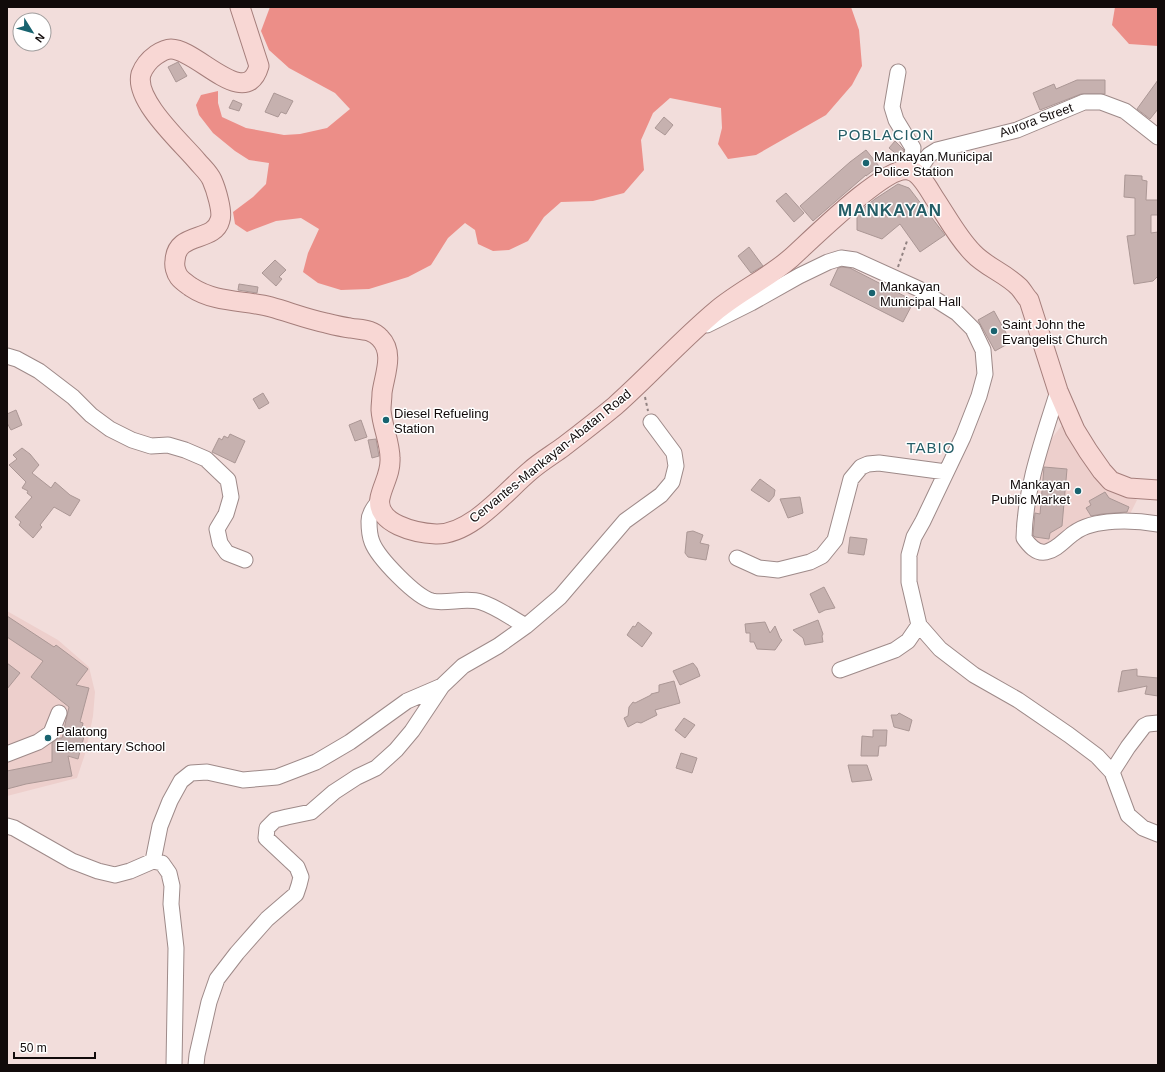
<svg xmlns="http://www.w3.org/2000/svg" width="1165" height="1072" font-family="Helvetica,sans-serif">
<rect width="100%" height="100%" fill="#f2dddb"/>
<path fill="#edcfcc" d="M1062 425 1079 455 1104 483 1137 500 1127 520 1053 544 1038 547 1030 541 1027 520 1046 446Z
M7 611 58 640 89 667 95 692 93 716 86 751 77 778 7 796Z"/>
<path fill="#ec8e88" d="M270 7H851L859 30 862 66 852 85 826 115 756 155 728 159 718 144 722 128 721 108 670 98 653 113 641 140 644 170 624 193 593 201 561 202 544 217 528 241 509 250 493 251 478 244 475 230 465 223 448 238 431 265 408 277 369 289 341 290 318 283 303 272 308 253 319 229 301 218 276 221 247 232 235 224 233 212 253 197 266 184 269 163 249 160 235 151 213 133 199 115 196 105 201 95 218 91V103L222 117 246 128 284 135 300 134 327 128 350 109 335 93 289 68 269 50 261 31Z
M1115 7H1158V46L1129 44 1112 25Z"/>
<path fill="#c6b1af" stroke="#ab9795" d="M178 62 187 76 176 82 168 67Z
M1077 80H1105V94H1081L1040 110 1033 93 1054 84 1056 89Z
M1158 80V109L1150 119 1137 109Z
M274 93 293 101 286 114 281 112 278 117 265 112Z
M233 100 242 104 239 111 229 108Z
M664 117 673 125 665 135 655 128Z
M895 141 904 150 903 153 900 157 889 148Z
M866 150 879 166 866 176V175L813 221 800 206 850 162Z
M1125 175 1142 176V180L1147 181 1146 200H1158V215H1151V233L1158 232V276L1153 281 1134 284 1127 236 1135 235V198L1124 197Z
M898 184 909 188 945 235 920 252 900 224 882 239 857 230V213L875 199Z
M786 193 804 213 794 222 776 201Z
M749 247 763 266 751 273 738 256Z
M275 260 286 270 279 277 282 279 276 286 262 273Z
M842 267 850 268 914 301 903 322 830 285 838 268Z
M239 284 258 287 257 293 238 290Z
M994 311 1011 342 995 351 978 320Z
M263 393 269 403 259 409 253 399Z
M16 410 22 425 11 430 7 423V414Z
M361 420 367 437 355 441 349 425Z
M230 434 245 441 235 463 212 452 219 438 222 440 224 436 228 438Z
M376 439 379 456 372 458 368 440Z
M22 448 30 454 39 465 32 473 51 488 55 482 70 495 80 500 70 516 54 507 40 525 42 527 33 538 19 525 21 522 15 517 32 497 27 493 28 491 22 488 26 482 9 465 17 459 13 455Z
M1044 467 1067 469 1062 526 1050 533 1049 539 1035 537 1033 535 1035 513 1040 514Z
M760 479 775 490 774 496 769 502 751 490Z
M1105 492 1109 498 1129 507 1127 512 1102 514 1091 516 1086 508 1091 505 1089 501Z
M800 497 803 513 788 518 780 499Z
M693 531 703 535 700 543 709 545 706 560 688 557 685 553 687 532Z
M850 537 867 539 864 555 848 553Z
M824 587 835 608 825 610 819 613 810 594Z
M7 616 54 647 56 645 88 669 76 685 89 688 80 722 83 723 82 728 86 729 78 759 68 756 72 776 26 784 7 789V771L52 762V743L58 738H62L69 707 31 677 43 661 7 637Z
M818 620 823 634 822 636 823 642 805 645 803 638 793 630Z
M638 622 652 633 642 647 627 635 633 626 635 627Z
M765 622 770 633 775 626 780 638 782 640 775 650 757 649 754 642H750V633H746L745 624Z
M7 663 20 673 7 689Z
M693 663 697 668 700 676 680 685 673 671Z
M1137 669V676L1158 678V696L1145 694 1147 686 1118 692 1122 671Z
M674 681 680 703 655 710 657 715 641 723 637 722 628 727 624 718 628 716 629 707 633 702 635 703 651 695V694L659 692V685Z
M899 713 912 720 909 731 894 727 891 715H897Z
M684 718 695 725 685 738 675 730Z
M873 730H887L886 746H879L878 756H861L862 736 873 737Z
M681 753 697 758 692 773 676 768Z
M848 765H867L872 780 852 782Z"/>
<g fill="none" stroke-linecap="round" stroke-linejoin="round">
<g stroke="#9e8a89" stroke-width="17">
<path id="minor" d="M898 72 892 107 896 120 913 148 910 170
M916 174 929 155 937 150 1017 130 1084 102H1101L1125 111 1158 137
M707 325 751 303 799 276 828 262 841 258 855 260 919 289 957 313 973 329 983 350 985 374 979 396 963 437 923 521 914 537 909 555V582L919 625 908 641 895 650 840 670
M7 356 17 359 39 371 73 397 91 415 110 429 132 440 151 446 168 445 185 450 206 459 228 480 231 497 226 514 217 529 220 543 227 553 245 560
M1058 391C1043 439 1025 488 1024 538 1029 545 1036 554 1046 552 1057 550 1065 539 1074 533 1094 518 1134 520 1158 524
M380 500C375 506 369 513 369 521 369 527 370 537 372 542 378 558 416 597 432 601 448 604 466 597 481 602 497 607 511 618 526 626L560 597 625 521 661 495 672 482 676 466 674 453 651 422
M737 558 759 568 778 570 810 562 822 556 835 540 851 479 861 467 868 464 879 463 946 472
M919 625 940 649 974 675 1018 700 1069 735 1097 756 1112 772 1128 815 1143 828 1158 834
M7 754 38 742 51 733 59 713
M1112 772 1128 747 1144 726 1148 724 1158 723
M7 826 14 828 72 861 98 871 115 875 130 871 153 861 162 863 169 873 172 886 171 904 176 948 174 1065
M153 861 160 826 170 801 181 781 191 773 207 772 243 780 277 777 316 762 350 742 407 701 442 686
M196 1065 197 1055 209 1002 217 979 237 953 267 919 296 894 299 885 301 877 297 867 266 838 267 828 275 820 287 817 311 812 334 792 357 777 376 768 396 750 412 731 442 686 463 666 498 646 526 626"/>
</g>
<g stroke="#a57e7b" stroke-width="21">
<path id="major" d="M240 7 259 66C246 112 197 49 171 49 166 49 159 53 156 55 149 60 144 66 141 74 134 100 181 142 197 161 202 167 209 173 212 180 216 189 223 212 220 220 214 243 176 231 175 261 174 266 176 273 179 277 182 281 187 284 191 287 215 303 244 300 271 307 289 312 307 319 326 323 334 325 342 327 350 328 362 330 372 329 380 338 395 353 384 376 382 393 382 399 381 404 381 410 382 426 390 442 390 458 391 473 383 484 380 498 375 524 416 533 436 534 471 535 505 492 530 471 540 462 552 455 563 447 580 434 598 420 615 406 650 375 681 340 717 310 740 291 768 278 791 258 810 241 885 166 908 170 920 171 929 190 935 199 947 217 958 238 973 253 986 267 1005 273 1019 287 1022 290 1026 297 1029 300L1058 391 1075 430 1088 451 1102 471 1111 481 1129 488 1158 490"/>
</g>
<path stroke="#918281" stroke-width="2" stroke-dasharray="3 3" stroke-linecap="butt" d="M898 267 907 241
M645 397 648 411"/>
<use href="#minor" stroke="#fff" stroke-width="15"/>
<use href="#major" stroke="#f8d7d4" stroke-width="19"/>
</g>
<g fill="#18636f" stroke="#fff" stroke-width="1.5">
<circle cx="866" cy="163" r="4"/>
<circle cx="872" cy="293" r="4"/>
<circle cx="994" cy="331" r="4"/>
<circle cx="386" cy="420" r="4"/>
<circle cx="1078" cy="491" r="4"/>
<circle cx="48" cy="738" r="4"/>
</g>
<g text-anchor="middle" dominant-baseline="central" stroke-width="3" stroke-linejoin="round" paint-order="stroke">
<g font-size="13" fill="#110a0a" stroke="#fff">
<text transform="translate(1036 120) rotate(-20)">Aurora Street</text>
<text transform="translate(550 456) rotate(-39)">Cervantes-Mankayan-Abatan Road</text>
</g>
<g font-size="13" fill="#110a0a" stroke="#fff" text-anchor="start">
<text x="874" y="156">Mankayan Municipal<tspan x="874" dy="15">Police Station</tspan></text>
<text x="880" y="286">Mankayan<tspan x="880" dy="15">Municipal Hall</tspan></text>
<text x="1002" y="324">Saint John the<tspan x="1002" dy="15">Evangelist Church</tspan></text>
<text x="394" y="413">Diesel Refueling<tspan x="394" dy="15">Station</tspan></text>
<text x="1070" y="484" text-anchor="end">Mankayan<tspan x="1070" dy="15">Public Market</tspan></text>
<text x="56" y="731">Palatong<tspan x="56" dy="15">Elementary School</tspan></text>
</g>
<g font-size="15" letter-spacing="1" fill="#245d66" stroke="#fff">
<text x="886" y="134">POBLACION</text>
<text x="931" y="447">TABIO</text>
</g>
<g font-size="17" font-weight="bold" letter-spacing="1" fill="#245d66" stroke="#fff">
<text x="890" y="210">MANKAYAN</text>
</g>
</g>
<rect width="1165" height="1072" fill="none" stroke="#110a0a" stroke-width="16"/>
<g transform="translate(32 32) rotate(127)"><circle r="19" fill="#ffffff" stroke="#a09d9d"/>
<path d="M0-3L7 15L0 10L-7 15Z" fill="#18636f"/>
<text y="-6" font-size="11" font-weight="bold" text-anchor="middle" fill="#110a0a">N</text>
</g>
<path d="M14 1052v6h81v-6" fill="none" stroke="#110a0a" stroke-width="2"/>
<text x="20" y="1052" font-size="12" fill="#110a0a" stroke="#ffffff" stroke-width="3" paint-order="stroke">50 m</text>
</svg>
